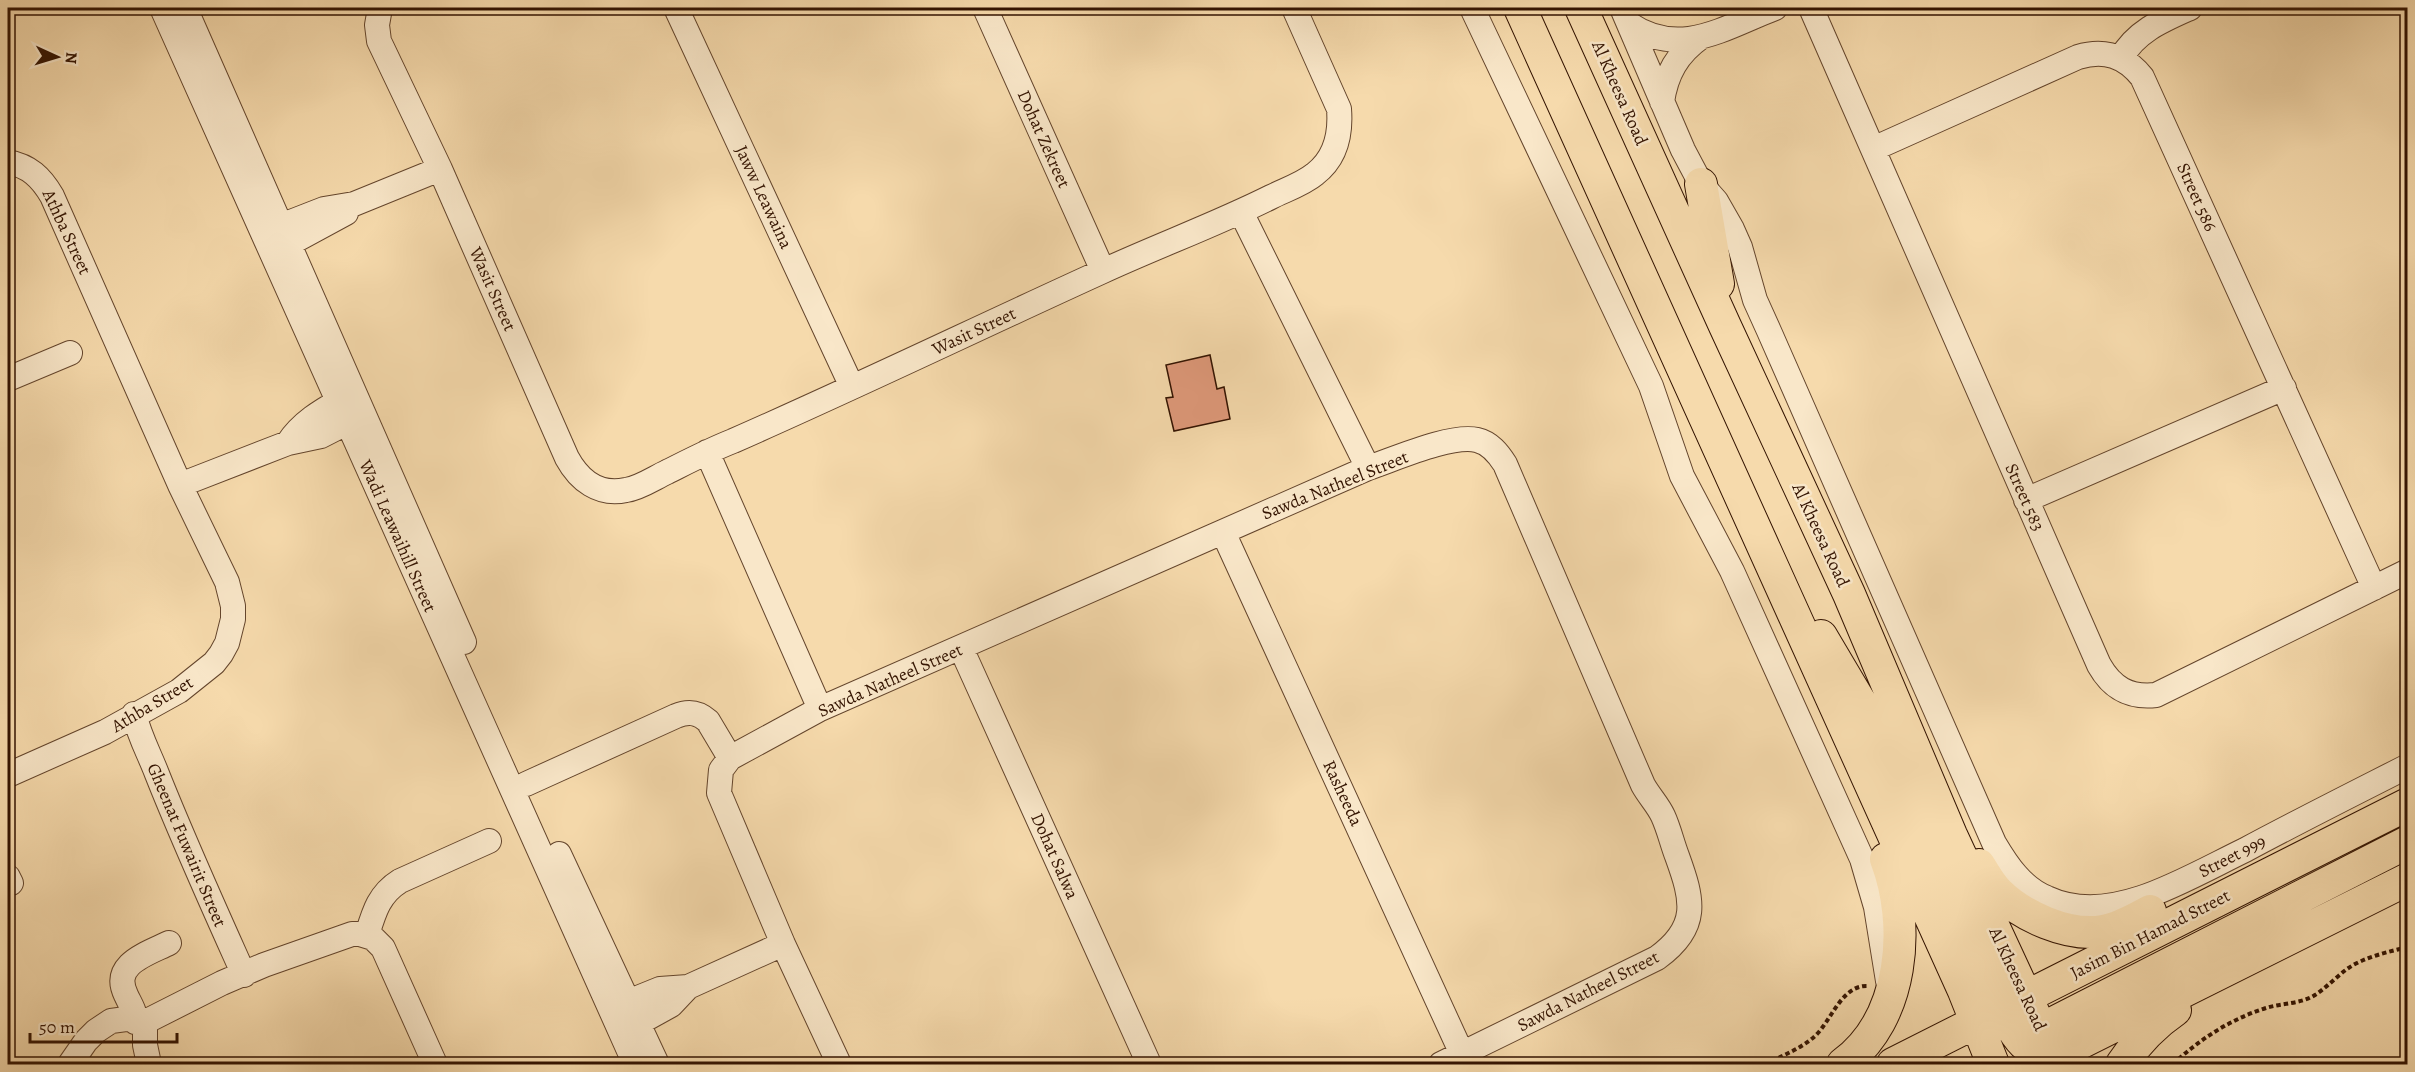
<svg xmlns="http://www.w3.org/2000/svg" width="2415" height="1072" font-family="Alegreya,serif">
<rect width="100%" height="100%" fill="#f6daac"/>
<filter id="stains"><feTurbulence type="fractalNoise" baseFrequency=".00333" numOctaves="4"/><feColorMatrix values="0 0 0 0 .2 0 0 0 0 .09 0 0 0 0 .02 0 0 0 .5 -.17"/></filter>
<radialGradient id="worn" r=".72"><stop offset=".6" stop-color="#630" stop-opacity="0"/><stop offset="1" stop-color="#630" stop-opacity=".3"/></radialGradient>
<path fill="#df997a" stroke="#331301" stroke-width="1.5" d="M1210 355 1217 389 1224 387 1230 419 1174 431 1166 398 1173 397 1166 365Z"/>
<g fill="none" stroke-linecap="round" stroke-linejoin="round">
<g stroke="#64452c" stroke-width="26">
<path id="minor" d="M162 8 635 1064
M185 8 464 642
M380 8 377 25 379 41 440 169 567 458C579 480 599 496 626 490 640 488 654 478 667 472 689 461 710 450 733 441 856 387 978 328 1101 272 1157 246 1215 225 1271 197 1285 190 1303 184 1315 174 1336 158 1341 134 1339 109L1294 8
M676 8 852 387
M985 8 1103 271
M1472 8 1651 386 1682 476 1732 571 1862 859 1876 907 1888 981
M1622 8 1683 150 1701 184 1716 201 1732 229 1740 247 1755 300 1769 331 1994 843C2007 865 2022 888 2047 898 2077 912 2111 908 2141 898 2173 888 2214 865 2245 850 2299 821 2353 794 2408 766
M1811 8 2099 665C2112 688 2129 698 2156 695L2408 571
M1629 24C1680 59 1725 27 1775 8
M2121 58C2136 31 2163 20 2190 8
M1662 102C1666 74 1677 54 1701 37
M1873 149 2078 57C2105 49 2125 56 2142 77L2374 588
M8 162C29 166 41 177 52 196L180 485 227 582 233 606V619L227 643 221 654 214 663 179 691 105 732 8 775
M1241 212 1368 468
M265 232 324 209 354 204 440 169
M274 252 346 213
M8 379 70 353
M288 443C303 420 327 408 349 395
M707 452 820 709
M180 485 288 443 321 436 362 415
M2026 500 2284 388
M1223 532 1462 1054
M961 648 1149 1064
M134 714C140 738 149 753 157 774 184 842 214 908 244 975
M526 784 676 716C688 711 698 712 708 721L730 758
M559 854 657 1064
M8 877 11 883
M367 935C374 912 379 894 400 881L489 841
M613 1008 660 989 688 987 783 944
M135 1022C136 1012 130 1004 126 995 111 964 147 954 169 943
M145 1022V1045L149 1064
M624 1031 671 1005 688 987
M70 1064 86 1041 96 1031 111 1021 126 1019 145 1022 222 983 264 965 352 934H360L373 938 383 948 435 1064
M839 1064 783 944 719 793 721 770 730 758 820 709 1368 468C1395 459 1451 434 1477 440 1490 443 1498 453 1505 464L1643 785C1649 796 1658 805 1663 816 1669 829 1672 843 1677 856 1693 900 1700 927 1657 958L1441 1064"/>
</g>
<g stroke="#331301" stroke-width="34">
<path id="major" d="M1520 8 1964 991 1993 1064
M1581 8 1725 326 1849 594 1951 835 2054 1057
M1701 184 1718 284
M1821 636 1866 712 2002 1011C2016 1035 2024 1053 2054 1057
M1979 865C1985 874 1990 884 1998 892 2022 916 2068 937 2103 931 2120 928 2135 919 2150 911
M2024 1038 2408 842
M1843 1064C1904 1019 1911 925 1886 859
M1893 1064 2408 804
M2038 1064 2408 879
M2122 1064C2137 1042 2153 1025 2175 1010"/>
</g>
<path stroke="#331301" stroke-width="4" stroke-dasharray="4.5 3" stroke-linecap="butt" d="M1765 1064C1782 1056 1800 1049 1814 1037 1832 1021 1841 984 1869 986
M2173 1064C2200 1039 2231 1019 2266 1008 2282 1003 2301 1004 2315 995 2326 988 2336 977 2347 969 2364 957 2388 952 2408 947"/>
<use href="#minor" stroke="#f9e7c9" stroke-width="24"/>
<use href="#major" stroke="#f6daac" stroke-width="32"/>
</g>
<g text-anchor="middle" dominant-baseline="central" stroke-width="5" stroke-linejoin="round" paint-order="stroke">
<g font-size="18" fill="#331301" stroke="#f9e7c9">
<text transform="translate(1620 93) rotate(66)">Al Kheesa Road</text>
<text transform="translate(1044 139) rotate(66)">Dohat Zekreet</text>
<text transform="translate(764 197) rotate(65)">Jaww Leawaina</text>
<text transform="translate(2197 197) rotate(66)">Street 586</text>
<text transform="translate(67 232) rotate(65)">Athba Street</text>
<text transform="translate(493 289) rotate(66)">Wasit Street</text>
<text transform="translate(974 331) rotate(-25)">Wasit Street</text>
<text transform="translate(1335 485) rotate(-22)">Sawda Natheel Street</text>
<text transform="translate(2025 497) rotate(66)">Street 583</text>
<text transform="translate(1821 535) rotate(65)">Al Kheesa Road</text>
<text transform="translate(398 536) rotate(66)">Wadi Leawaihill Street</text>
<text transform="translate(890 680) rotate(-24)">Sawda Natheel Street</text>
<text transform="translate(152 704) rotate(-31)">Athba Street</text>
<text transform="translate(1343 793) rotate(65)">Rasheeda</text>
<text transform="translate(187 845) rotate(67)">Gheenat Fuwairit Street</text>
<text transform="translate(1055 856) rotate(66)">Dohat Salwa</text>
<text transform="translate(2232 856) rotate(-27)">Street 999</text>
<text transform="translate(2150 934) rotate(-27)">Jasim Bin Hamad Street</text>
<text transform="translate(2018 979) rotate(65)">Al Kheesa Road</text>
<text transform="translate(1588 991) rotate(-27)">Sawda Natheel Street</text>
</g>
</g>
<rect width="2415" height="1072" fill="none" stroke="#f6daac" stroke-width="30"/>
<rect x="9" y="9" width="2397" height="1054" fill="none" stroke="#331301" stroke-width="3"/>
<rect x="15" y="15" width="2385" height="1042" fill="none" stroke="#331301" stroke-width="1.5"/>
<g transform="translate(57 57) rotate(94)" stroke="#f9e7c9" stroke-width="4.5" paint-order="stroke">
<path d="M0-4.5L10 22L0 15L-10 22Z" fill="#331301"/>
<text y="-9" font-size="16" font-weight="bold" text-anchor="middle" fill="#331301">N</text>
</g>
<path d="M30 1033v9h147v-9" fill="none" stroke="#331301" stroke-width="3"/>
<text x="39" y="1033" font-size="18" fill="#331301" stroke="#f9e7c9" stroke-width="4.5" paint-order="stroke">50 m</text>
<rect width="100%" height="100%" filter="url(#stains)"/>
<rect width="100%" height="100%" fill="url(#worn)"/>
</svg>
